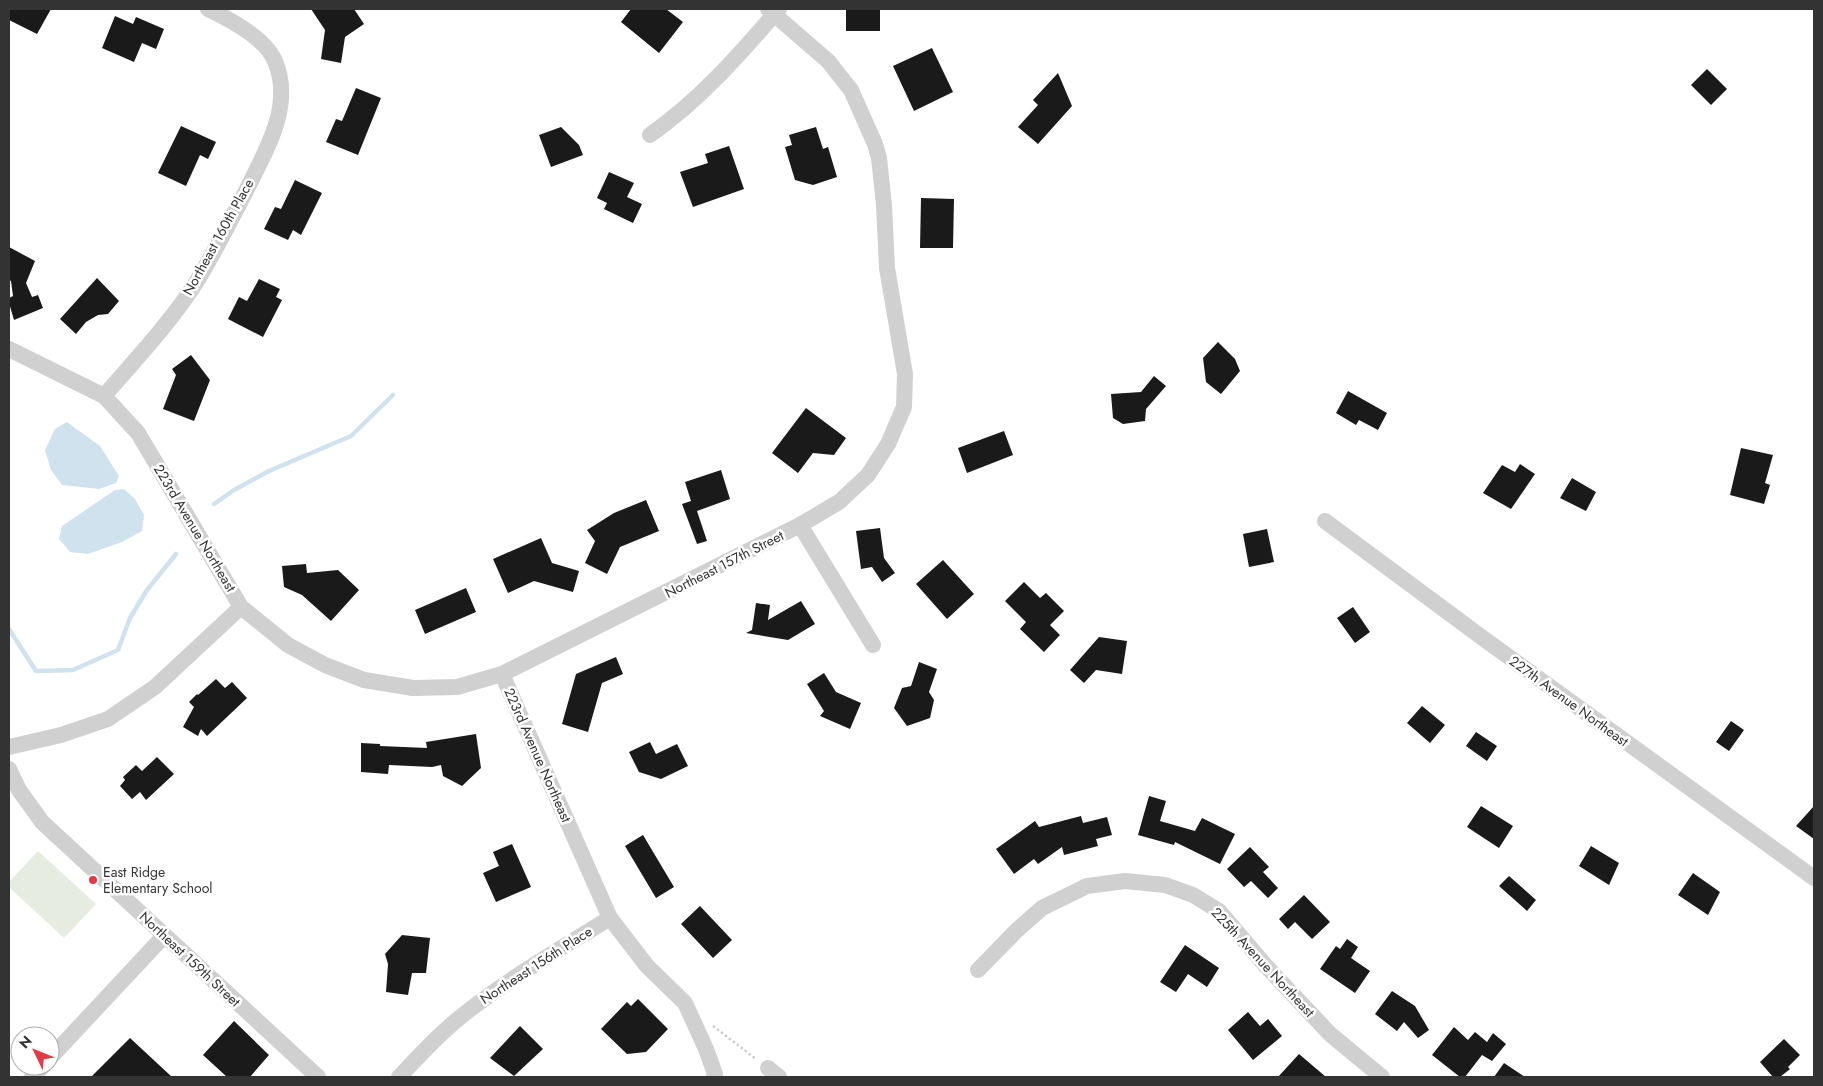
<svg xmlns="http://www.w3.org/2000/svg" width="1823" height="1086" font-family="Jost,sans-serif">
<rect width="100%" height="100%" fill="#fff"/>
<path fill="#e6ecdf" d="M38 851 96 904 64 938 9 887V882Z"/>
<path fill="#cfe2ee" d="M67 422 100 446 119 476 116 483 99 489 62 485 51 470 45 450 55 429Z
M124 489 135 499 144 515 142 531 122 542 88 554 70 552 59 539 62 526 115 490Z"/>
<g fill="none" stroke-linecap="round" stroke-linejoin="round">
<path stroke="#cfe2ee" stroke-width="4.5" d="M214 504 234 490 269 471 351 436 393 395
M9 629 36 671 73 670 118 650 130 618 147 590 176 554"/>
</g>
<path fill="#1a1a1a" d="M9 9H51L37 34 9 20Z
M311 9H354L364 24 345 37 341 63 321 59 325 30Z
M631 9H666L683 22 659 53 621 22Z
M846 9H880V31H846Z
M115 16 133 24 136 17 164 29 156 49 142 43 134 62 102 48Z
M932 48 953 92 914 111 893 66Z
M1707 69 1727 89 1711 105 1691 85Z
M1058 73 1072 106 1038 144 1018 127 1038 105 1033 100Z
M356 88 381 98 358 155 326 142 336 119 342 121Z
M181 126 216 142 208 159 200 155 186 186 158 173Z
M561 127 579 145 583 155 551 167 539 135Z
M816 127 823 149 828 147 837 177 813 185 795 180 785 147 792 145 789 135Z
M729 146 744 189 693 207 680 172 708 163 705 154Z
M609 172 634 183 627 197 642 204 633 223 604 209 607 203 597 198Z
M295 180 322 193 301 235 293 230 288 240 264 229 275 207 281 209Z
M921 198 954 199 953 248H920Z
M9 247 35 261 26 283 32 297 38 295 43 308 14 320 9 303V298L13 296 11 281 9 280Z
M97 278 119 301 108 314 98 315 86 322 76 334 60 319Z
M259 279 280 289 276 297 282 300 263 337 228 319 239 297 247 301Z
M1218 342 1235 359 1240 371 1221 394 1206 382 1203 358Z
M191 355 210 380 194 421 163 409 176 375 172 369Z
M1154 376 1166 386 1146 409 1145 421 1123 424 1113 418 1111 394 1141 392Z
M1348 391 1387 413 1378 430 1359 420 1356 425 1336 413Z
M806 408 846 438 834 455 813 453 798 473 772 453Z
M1004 431 1013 455 967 473 958 448Z
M1741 448 1773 455 1765 483 1770 485 1764 504 1730 495Z
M1520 464 1535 474 1511 509 1483 493 1502 465 1515 472Z
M721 470 730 499 697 511 707 541 697 544 682 504 691 501 685 482Z
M1572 478 1596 492 1586 511 1560 498Z
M646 500 659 531 620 547 607 574 585 563 595 541 587 530 614 513Z
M880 528 884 558 895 573 882 582 872 567 861 569 856 531Z
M1267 529 1274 562 1249 567 1243 534Z
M541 538 552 563 579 571 573 592 534 581 508 593 493 559Z
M943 560 974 594 947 619 916 584Z
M306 564 307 573 338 570 359 590 331 621 302 595 284 587 282 566Z
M1024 582 1040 598 1046 593 1064 611 1050 625 1060 635 1044 652 1020 629 1026 622 1005 601Z
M466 588 476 612 425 634 415 610Z
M801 601 815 624 788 640 746 633 752 630 756 603 770 605 768 620Z
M1353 607 1370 632 1355 643 1337 618Z
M1099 637 1127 641 1122 674 1096 670 1084 683 1070 670Z
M616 657 623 674 602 683 588 732 562 724 576 674Z
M919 662 937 669 929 692 934 700 930 718 907 726 894 708 902 688 911 686Z
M824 673 836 692 861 703 850 729 820 716 824 711 807 684Z
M216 679 225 688 232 682 247 698 207 736 201 729 198 736 183 727 194 707 189 702 197 694 198 695Z
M1422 706 1445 725 1430 743 1407 723Z
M1731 721 1744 730 1729 751 1716 742Z
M1476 732 1497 746 1487 761 1466 746Z
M476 734 481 768 462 786 443 776 441 765 432 767 389 765 388 774 361 772V743L380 744V746L427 748 426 742Z
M650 742 656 754 677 744 688 766 661 779 639 772 629 752Z
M157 757 174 774 146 800 140 792 132 799 120 786 125 780 123 777 136 765 142 771Z
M1149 796 1166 801 1160 821 1195 831 1202 818 1235 834 1220 864 1175 842 1174 845 1138 835Z
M1481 806 1513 826 1499 848 1467 827Z
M1814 806V839L1796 826Z
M1081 816 1083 823 1107 817 1112 835 1096 839 1098 846 1064 855 1062 847 1038 864 1034 859 1014 874 996 849 1035 821 1039 827Z
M643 835 674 887 656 898 625 846Z
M512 844 531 887 496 902 483 873 499 866 493 852Z
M1591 846 1619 863 1609 885 1579 866Z
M1250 847 1269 867 1263 872 1278 888 1268 898 1251 881 1244 887 1227 869Z
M1693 873 1720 892 1708 915 1678 895Z
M1509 876 1536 900 1527 911 1499 886Z
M1304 895 1330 922 1312 939 1295 922 1288 929 1279 919Z
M700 906 732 940 713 958 681 924Z
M402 935 430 938 426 973H412L408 995 386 992 388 964 385 954Z
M1347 939 1358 947 1351 958 1370 971 1355 993 1320 969 1336 946 1340 949Z
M1185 945 1219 968 1207 987 1188 974 1176 992 1160 982Z
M1392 991 1415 1006 1429 1030 1418 1038 1404 1022 1397 1031 1375 1014Z
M638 999 668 1029 646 1052 627 1054 601 1029 627 1002 631 1006Z
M1248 1012 1260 1026 1268 1019 1282 1036 1253 1060 1228 1030Z
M234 1021 269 1055 250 1077H227L203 1055Z
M520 1026 543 1049 514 1076 490 1058Z
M1454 1027 1468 1040 1475 1032 1487 1042 1493 1033 1506 1044 1492 1061 1482 1055 1465 1077H1460L1432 1055Z
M130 1038 172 1077H91Z
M1784 1039 1800 1055 1788 1067 1790 1069 1780 1077H1773L1760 1062Z
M1299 1054 1326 1077H1278Z
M1504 1063 1525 1077H1494Z"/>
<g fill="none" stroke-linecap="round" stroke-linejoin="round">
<path stroke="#cdcdcd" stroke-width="2.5" stroke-dasharray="2.5 2.5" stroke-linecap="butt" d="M713 1026 756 1059"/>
<path stroke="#d0d0d0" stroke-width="16" d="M650 135C701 99 738 56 779 9
M9 349 104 396 138 433 241 607 288 645 325 665 364 680 413 688 457 687 502 674 610 918 647 966 685 1003 706 1049 715 1074 714 1077
M104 396C136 359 171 322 197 281 215 252 230 221 246 191 266 150 295 104 274 59 264 37 229 19 208 9
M1325 521 1480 636 1814 878
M800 525 873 645
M502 674 800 525 839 502 868 475 888 444 904 407 905 374 887 268 884 205 879 158 875 144 851 90 828 61 768 9
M9 747 61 735 108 719 155 687 241 607
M9 769 19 790 42 822 318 1077
M978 970 1016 931 1042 908 1087 886 1125 881 1165 885 1193 895 1219 911 1265 965 1330 1034 1382 1077
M50 1058 164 936
M768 1068 779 1077
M32 1077 43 1066
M399 1077C421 1054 443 1030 468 1011 513 976 562 948 610 918"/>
</g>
<circle fill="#e63946" stroke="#fff" stroke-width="2" cx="93" cy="880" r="5"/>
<g text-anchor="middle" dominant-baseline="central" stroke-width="5" stroke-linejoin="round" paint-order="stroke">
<g font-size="14" fill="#333" stroke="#fff">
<text transform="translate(218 237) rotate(-61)">Northeast 160th Place</text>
<text transform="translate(195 528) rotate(59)">223rd Avenue Northeast</text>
<text transform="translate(724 564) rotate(-27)">Northeast 157th Street</text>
<text transform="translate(1569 701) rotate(36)">227th Avenue Northeast</text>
<text transform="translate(538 755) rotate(66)">223rd Avenue Northeast</text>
<text transform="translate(190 959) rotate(43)">Northeast 159th Street</text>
<text transform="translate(1263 962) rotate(47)">225th Avenue Northeast</text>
<text transform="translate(536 965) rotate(-33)">Northeast 156th Place</text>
</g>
<g font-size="14" fill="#333" stroke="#fff" text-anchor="start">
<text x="103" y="872">East Ridge<tspan x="103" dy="16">Elementary School</tspan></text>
</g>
</g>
<rect width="1823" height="1086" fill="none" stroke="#333333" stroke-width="20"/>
<g transform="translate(35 1051) rotate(313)"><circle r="24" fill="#ffffff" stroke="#adadad"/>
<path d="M0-4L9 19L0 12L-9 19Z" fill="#e63946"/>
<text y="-8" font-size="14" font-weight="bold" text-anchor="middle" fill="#333333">N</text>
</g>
</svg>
